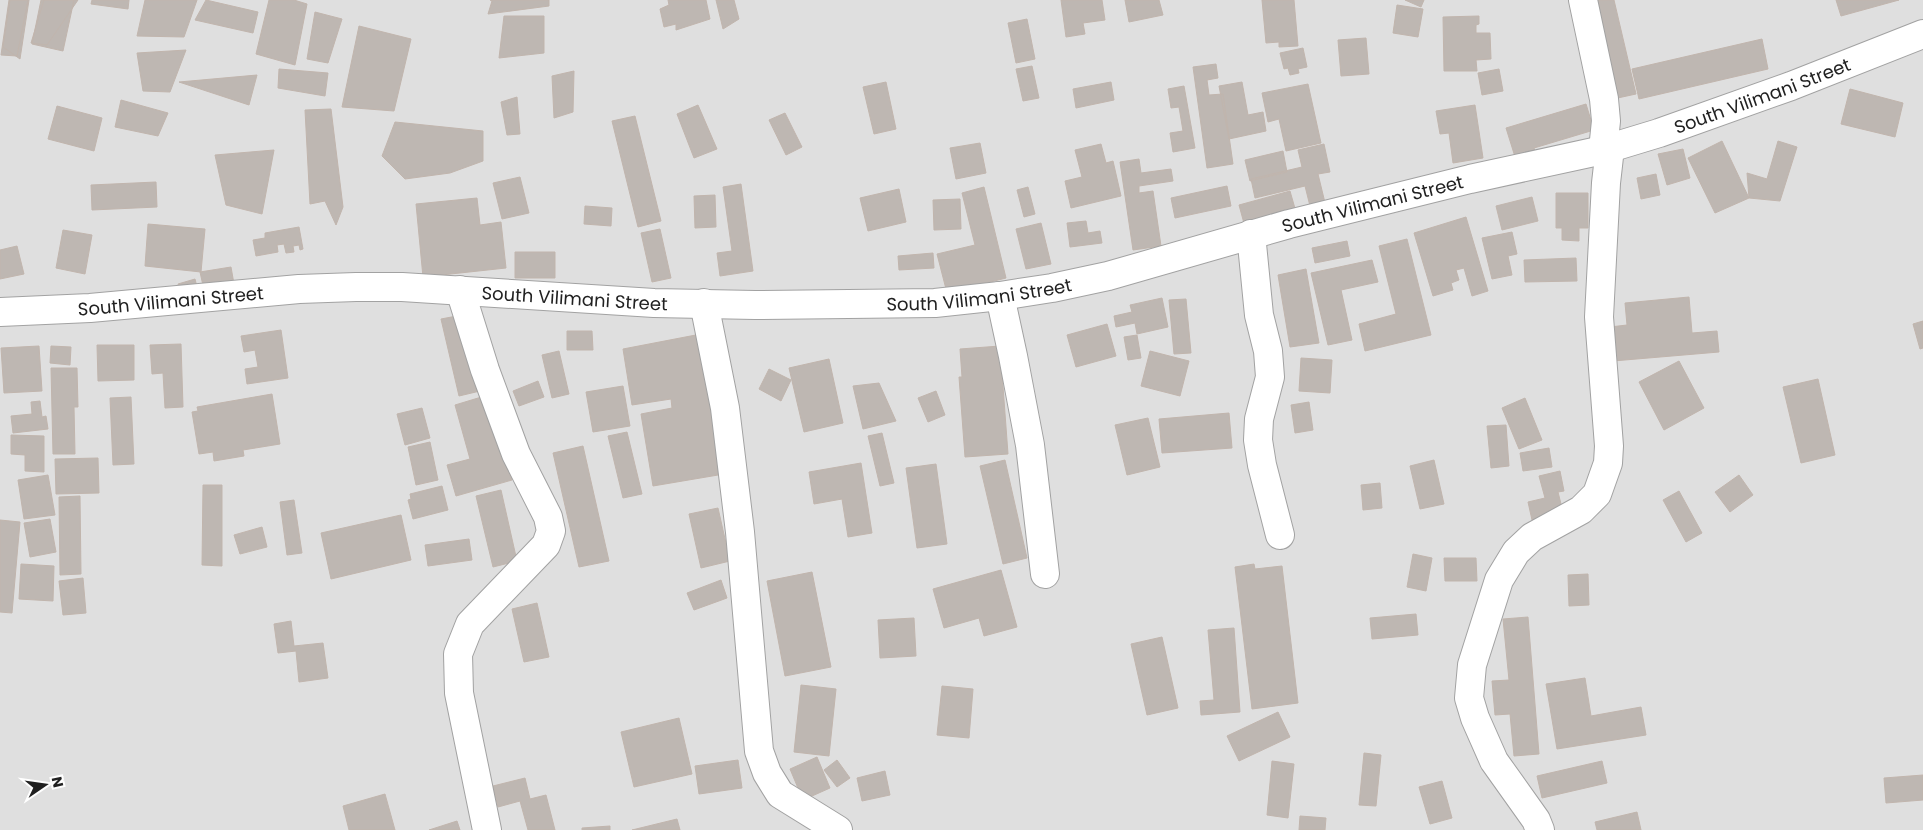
<svg xmlns="http://www.w3.org/2000/svg" width="1923" height="830" font-family="Poppins,sans-serif">
<rect width="100%" height="100%" fill="#f1eee9"/>
<path fill="#dfdfdf" d="M0 0H1923V830H0Z"/>
<path fill="#beb7b2" stroke="#c1b5ad" d="M9 0H28L17 56 1 55Z
M10 0H29L20 59 3 47Z
M41 0H74L63 51 32 44Z
M44 0H78L47 45 31 43Z
M92 0H129L128 9 91 4Z
M145 0H197L184 37 137 36Z
M206 0 258 12 253 33 195 20Z
M269 0H294L307 4 295 65 256 54Z
M490 0H549V6L488 14 492 1Z
M668 0H706L710 19 676 30V24L664 27 660 9 669 5Z
M716 0H734L739 19 723 29Z
M1061 0H1102L1105 20 1083 23 1085 34 1066 37Z
M1125 0H1159L1163 15 1129 22Z
M1262 0H1294L1298 46 1279 47V42L1266 43Z
M1405 0H1424L1421 7Z
M1589 0H1614L1636 94 1613 99Z
M1836 0H1899L1841 16Z
M1397 5 1423 9 1418 37 1393 33Z
M315 12 342 19 328 63 307 59Z
M504 16H544V53L499 58Z
M1479 16V24L1476 25V33H1490L1491 59 1476 60 1477 71H1444L1443 17Z
M1027 19 1035 59 1016 63 1008 23Z
M359 26 411 39 394 111 342 107Z
M1366 38 1369 74 1341 76 1338 40Z
M1762 39 1768 69 1639 99 1632 69Z
M1303 48 1307 67 1298 69 1299 73 1290 75 1288 68 1284 69 1280 53Z
M186 50 170 92 143 91 137 53Z
M1216 64 1218 78 1207 80 1209 95 1223 94 1233 164 1207 168 1193 67Z
M1032 66 1039 98 1023 101 1016 69Z
M279 69 328 73 325 96 278 88Z
M1499 69 1503 91 1482 95 1478 73Z
M574 71 573 112 554 118 552 76Z
M257 75 249 105 179 82Z
M886 82 896 129 874 134 863 87Z
M1111 82 1114 100 1076 108 1073 89Z
M1242 82 1248 115 1263 112 1266 131 1229 139 1219 86Z
M1308 84 1321 143 1286 151 1279 119 1268 122 1262 93Z
M1184 86 1195 148 1173 152 1170 133 1183 131 1179 107 1171 108 1168 89Z
M1850 89 1903 103 1895 137 1841 124Z
M517 97 520 134 507 135 501 102Z
M121 100 168 113 158 136 115 127Z
M1586 104 1594 130 1534 148 1536 154 1516 160 1506 128Z
M698 105 717 149 694 158 677 114Z
M1475 105 1483 158 1453 163 1449 133 1440 134 1436 111Z
M57 106 102 118 94 151 48 139Z
M331 109 343 207 336 225 325 201 310 204 305 110Z
M785 113 802 147 786 155 769 120Z
M635 116 661 221 638 227 612 121Z
M395 122 483 131V161L450 173 405 179 382 156Z
M1722 141 1749 198 1715 213 1688 158Z
M1778 141 1797 147 1780 201 1749 198 1747 173 1767 179Z
M980 143 986 173 956 179 950 148Z
M1101 144 1106 163 1113 161 1121 196 1071 208 1065 181 1082 177 1075 150Z
M1324 144 1330 172 1318 174 1327 211 1312 214 1305 186 1255 198 1251 179 1302 167 1298 150Z
M1683 149 1690 178 1667 185 1658 154Z
M274 150 262 214 226 205 215 155Z
M1283 151 1287 172 1250 181 1245 160Z
M1139 159 1141 173 1171 169 1173 181 1139 186V193L1153 191 1161 246 1133 250 1120 162Z
M1656 174 1660 195 1641 199 1637 178Z
M520 177 529 213 502 219 493 183Z
M156 182 157 207 92 210 91 185Z
M741 184 753 271 720 276 717 253 732 251 723 187Z
M1227 186 1231 206 1175 218 1171 198Z
M984 187 1006 278 947 293 937 254 975 245 962 193Z
M1028 187 1035 214 1024 217 1017 190Z
M899 189 906 222 868 231 860 198Z
M1290 191 1296 212 1245 227 1239 205Z
M1556 193H1588V228H1579V241L1562 240V228H1556Z
M715 195 716 227 695 228 694 196Z
M1532 197 1538 221 1502 230 1496 206Z
M477 198 480 225 501 222 506 268 423 277 416 204Z
M960 199 961 229 934 230 933 200Z
M585 206 612 208 611 226 584 224Z
M1466 217 1488 291 1472 296 1464 268 1456 270 1459 280 1451 283 1453 290 1433 296 1414 233Z
M1086 221 1088 233 1100 231 1102 243 1070 247 1067 223Z
M1041 223 1051 264 1026 269 1016 229Z
M148 224 205 229 201 272 145 266Z
M299 227 303 249 300 250 299 245 293 246 294 252 286 253 284 244 277 245 278 252 256 256 253 240 265 238V233Z
M660 229 671 278 652 282 641 233Z
M63 230 92 235 85 274 56 268Z
M1512 232 1517 254 1508 256 1512 275 1492 279 1482 238Z
M1407 239 1431 335 1365 351 1359 324 1396 314 1379 246Z
M1347 241 1350 256 1315 263 1312 248Z
M17 246 24 274 0 279V250Z
M515 252H555V278H515Z
M933 253 934 268 899 270 898 256Z
M1576 258 1577 281 1525 282 1524 260Z
M1372 260 1378 282 1341 290 1352 340 1328 345 1311 273Z
M231 267 234 284 204 290 200 272Z
M1306 269 1319 343 1290 347 1278 275Z
M195 279 197 287 180 291 178 284Z
M1689 297 1692 333 1717 331 1719 352 1613 361 1610 327 1627 325 1625 303Z
M1162 298 1168 327 1137 334 1135 323 1116 327 1114 316 1132 312 1130 305Z
M1186 299 1191 353 1174 354 1169 300Z
M462 315 480 391 459 396 441 319Z
M1923 321V348L1920 349 1913 324Z
M1107 324 1116 356 1076 367 1067 335Z
M281 330 288 378 247 384 245 369 258 367 255 350 244 352 241 336Z
M567 331H592L593 350H567Z
M701 334 724 474 653 486 641 414 672 408 671 399 632 405 623 349Z
M1137 335 1141 358 1128 360 1124 337Z
M181 344 183 407 165 408 163 373 152 374 150 345Z
M97 345H134V380L98 381Z
M39 346 42 391 4 393 1 348Z
M51 346 71 347 70 365 50 363Z
M1000 346 1008 454 965 457 959 377H962L960 349Z
M559 351 569 394 552 398 542 355Z
M1150 351 1189 361 1180 396 1141 386Z
M1301 358 1332 360 1330 393 1299 391Z
M829 359 843 423 804 432 789 368Z
M1679 361 1704 408 1664 430 1639 382Z
M51 368H77L78 407H74L75 454H53Z
M769 369 791 380 781 401 759 389Z
M1818 379 1835 455 1801 463 1783 387Z
M538 381 544 397 519 406 513 391Z
M879 383 896 421 863 429 853 386Z
M623 386 630 426 593 432 586 392Z
M936 391 945 415 928 422 918 398Z
M272 394 280 444 243 450 244 456 214 461 213 452 199 454 192 412 198 411 197 407Z
M488 395 512 480 456 496 447 465 470 459 455 405Z
M131 397 134 464 113 465 110 398Z
M1525 398 1542 440 1519 449 1502 408Z
M40 401 42 417 46 416 48 429 13 433 11 416 32 414 31 402Z
M1309 402 1313 430 1295 433 1291 405Z
M422 408 430 438 405 445 397 414Z
M1229 413 1232 448 1162 453 1159 419Z
M1148 418 1160 467 1127 475 1115 425Z
M1506 425 1509 466 1491 468 1487 426Z
M627 432 642 494 623 498 608 436Z
M882 433 894 483 880 486 868 436Z
M11 435 44 436V472L25 471V455L11 454Z
M430 442 438 480 416 485 408 447Z
M583 446 609 561 579 567 553 453Z
M1549 448 1552 467 1523 471 1520 453Z
M98 458 99 493 56 494 55 459Z
M1005 460 1027 558 1003 564 980 466Z
M1434 460 1444 504 1420 509 1410 466Z
M861 463 872 533 848 537 842 499 814 504 809 472Z
M936 464 947 544 917 548 906 468Z
M1560 471 1564 491 1558 492 1563 512 1532 520 1528 502 1545 498 1539 476Z
M48 475 55 515 24 519 18 480Z
M1739 475 1753 495 1730 512 1715 492Z
M1380 483 1382 508 1363 510 1361 485Z
M203 485H222V566L202 565Z
M442 486 448 510 413 519 408 500 411 499 410 494Z
M501 490 517 561 493 567 476 496Z
M1679 491 1702 533 1686 542 1663 500Z
M80 496 81 574 60 575 59 497Z
M294 500 302 553 287 555 280 502Z
M718 508 730 561 701 568 689 514Z
M401 515 411 560 331 579 321 533Z
M50 519 56 552 30 557 24 523Z
M0 520 20 522 12 613 0 612Z
M262 527 267 547 240 554 234 535Z
M469 539 472 560 428 566 425 545Z
M1413 554 1432 558 1426 591 1407 587Z
M1444 558H1476L1477 581H1445Z
M21 564 54 566 53 601 19 599Z
M1254 564 1255 569 1282 566 1298 703 1252 709 1235 567Z
M1001 570 1017 627 984 636 979 618 944 628 933 589Z
M812 572 831 667 785 676 767 581Z
M1588 574 1589 605 1569 606 1568 575Z
M83 578 86 613 63 615 59 581Z
M721 580 727 598 694 610 687 593Z
M537 603 549 657 524 662 512 609Z
M1416 614 1418 635 1372 639 1370 618Z
M1528 617 1539 754 1514 756 1510 714 1495 715 1492 681 1509 680 1503 619Z
M914 618 916 656 880 658 878 620Z
M291 621 294 646 323 643 328 678 299 682 296 651 278 653 274 624Z
M1234 628 1240 712 1201 715 1200 701 1214 700 1208 630Z
M1162 637 1178 708 1147 715 1131 644Z
M1585 678 1591 716 1641 707 1646 735 1557 749 1546 684Z
M801 685 836 689 829 756 794 752Z
M942 686 973 689 969 738 937 735Z
M1278 712 1290 737 1239 761 1227 736Z
M679 718 692 774 634 787 621 732Z
M1364 753 1381 755 1376 806 1359 805Z
M817 757 830 788 803 800 790 769Z
M738 760 742 788 699 794 695 766Z
M837 760 850 778 837 787 824 770Z
M1272 761 1294 764 1288 818 1267 815Z
M1602 761 1607 783 1542 798 1537 776Z
M885 771 890 795 862 801 857 778Z
M1923 775V800L1886 803 1884 778Z
M525 778 530 799 546 795 555 830H528L520 801 498 807 493 786Z
M1442 781 1452 818 1430 824 1419 787Z
M385 794 395 830H349L343 806Z
M1637 812 1641 830H1597L1595 822Z
M1300 816 1326 818 1325 830H1299Z
M677 819 680 830H632Z
M457 821 460 830H429Z
M610 826V830H582V828Z"/>
<g fill="none" stroke-linecap="round" stroke-linejoin="round">
<g stroke="#a2a2a2" stroke-width="30">
<g id="minor">
<path d="M1583 0 1604 99 1606 121 1603 150"/>
<path d="M1251 234 1259 315 1268 351 1270 377 1259 419 1258 440 1262 465 1280 535"/>
<path d="M460 290 485 370 516 454 548 517 551 531 546 545 470 624 458 654 459 693 487 830"/>
<path d="M1000 296 1013 356 1030 445 1045 574"/>
<path d="M704 303 725 408 740 532 759 751 767 773 780 794 838 830"/>
<path id="s1" d="M0 312 90 308 299 289 356 287H402L654 303 755 305 935 303 1000 296 1052 288 1108 276 1289 224 1470 179 1603 150 1659 133 1791 86 1923 34"/>
<path d="M1540 830 1536 820 1494 761 1475 718 1469 698 1472 665 1499 580 1516 552 1532 537 1581 510 1597 494 1608 463 1609 446 1599 317 1606 183 1610 148"/>
</g>
</g>
<use href="#minor" stroke="#fff" stroke-width="28"/>
</g>
<g text-anchor="middle" dominant-baseline="central" stroke-width="5" stroke-linejoin="round" paint-order="stroke">
<g font-size="18" fill="#212121" stroke="#fff">
<text stroke="none"><textPath href="#s1" startOffset="1791">South Vilimani Street</textPath></text>
<text stroke="none"><textPath href="#s1" startOffset="1386">South Vilimani Street</textPath></text>
<text stroke="none"><textPath href="#s1" startOffset="981">South Vilimani Street</textPath></text>
<text stroke="none"><textPath href="#s1" startOffset="576">South Vilimani Street</textPath></text>
<text stroke="none"><textPath href="#s1" startOffset="171">South Vilimani Street</textPath></text>
</g>
</g>
<g transform="translate(45 785) rotate(77)" stroke="#ffffff" stroke-width="4" paint-order="stroke">
<path d="M0-4L9 19L0 12L-9 19Z" fill="#212121"/>
<text y="-8" font-size="14" font-weight="bold" text-anchor="middle" fill="#212121">N</text>
</g>
</svg>
